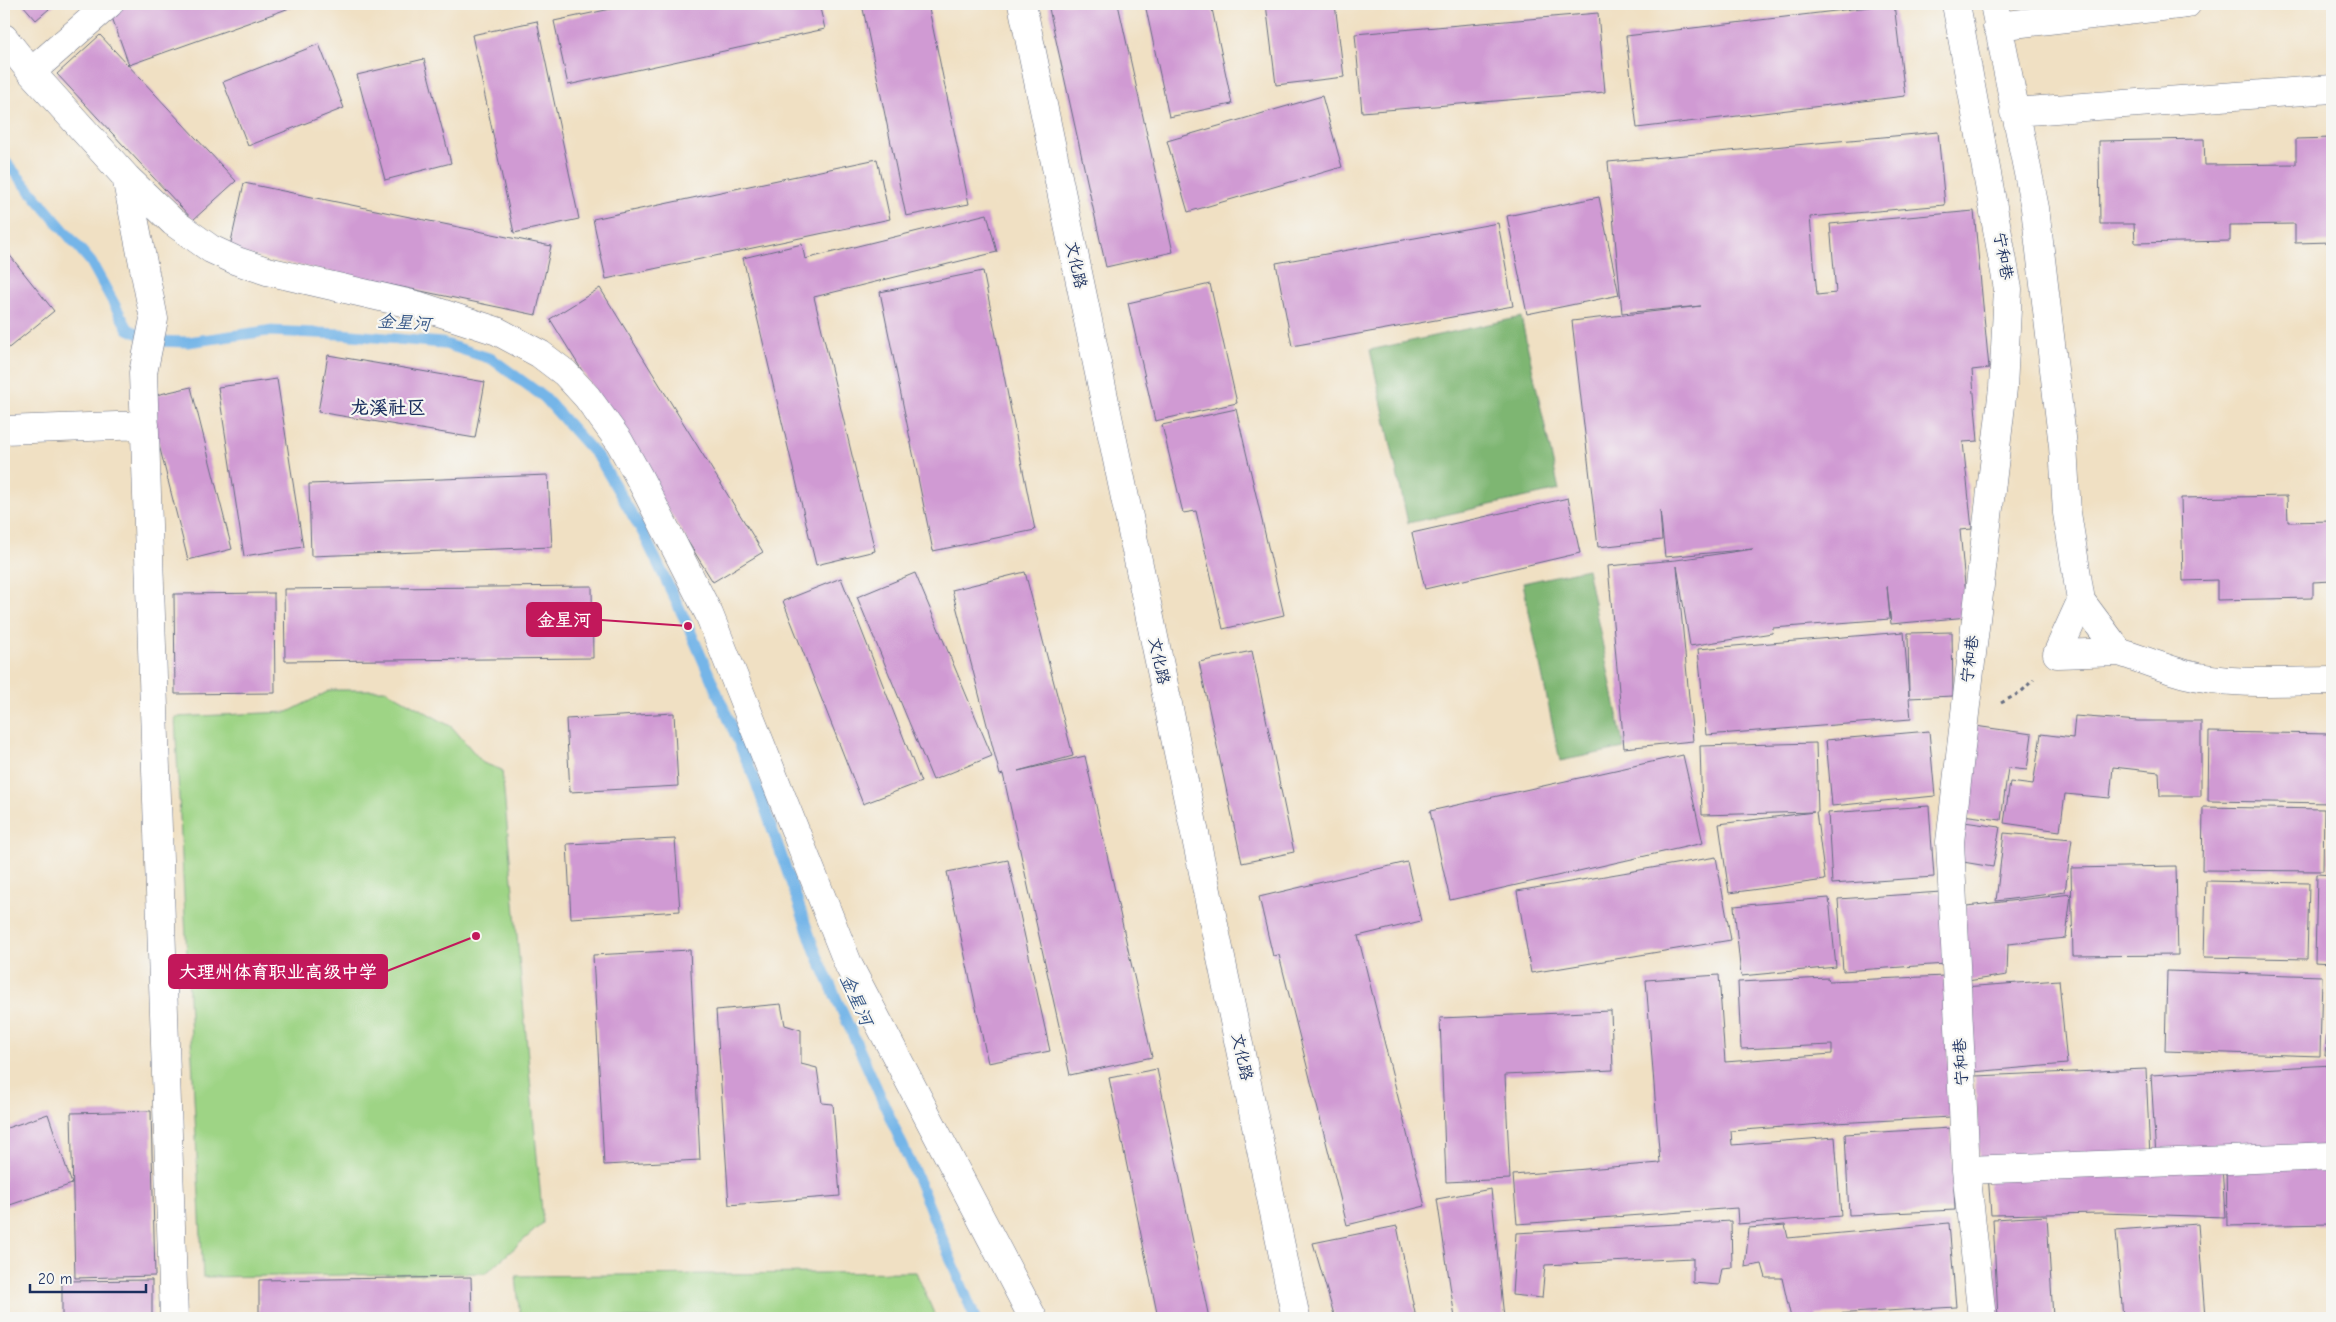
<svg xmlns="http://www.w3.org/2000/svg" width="2336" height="1322" font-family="'Comic Neue','LXGW WenKai TC',sans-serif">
<rect width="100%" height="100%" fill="#f6f6f2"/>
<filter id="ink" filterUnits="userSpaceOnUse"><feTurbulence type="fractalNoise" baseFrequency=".02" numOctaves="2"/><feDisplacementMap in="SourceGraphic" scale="10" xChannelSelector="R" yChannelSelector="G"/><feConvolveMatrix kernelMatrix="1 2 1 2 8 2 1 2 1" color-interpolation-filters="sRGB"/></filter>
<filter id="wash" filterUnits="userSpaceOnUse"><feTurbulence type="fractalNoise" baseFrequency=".0096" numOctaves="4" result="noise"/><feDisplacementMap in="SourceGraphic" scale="20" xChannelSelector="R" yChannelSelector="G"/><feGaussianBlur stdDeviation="1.12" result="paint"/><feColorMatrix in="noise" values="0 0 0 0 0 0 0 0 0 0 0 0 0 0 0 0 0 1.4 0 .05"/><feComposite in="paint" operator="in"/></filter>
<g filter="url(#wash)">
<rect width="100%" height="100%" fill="#f0e0c3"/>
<path fill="#9ed485" stroke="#5c8272" d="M331 690H386L452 727 483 763 502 770 543 1223 486 1273 203 1277 175 717 288 712Z
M916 1272 936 1318H520L516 1276Z"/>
<path fill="#7eb672" stroke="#4c7268" d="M1521 317 1559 490 1408 523 1370 350Z
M1587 569 1624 748 1560 761 1523 583Z"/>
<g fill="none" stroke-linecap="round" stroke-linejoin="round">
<path stroke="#74b5e8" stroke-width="11" d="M4 160 91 262 128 329 154 341 188 342 267 331 341 334 442 343 492 359 544 397 599 458 643 533 688 626 755 780 815 951 916 1175 975 1318"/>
</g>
<g id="blocks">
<path fill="#d09ad3" d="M22 4H55L36 20Z
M122 4H301L129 65 109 9Z
M361 4H380L362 9Z
M634 4H819L825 29 568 85 554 21Z
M862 4H928L969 204 906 216Z
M1048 4H1118L1173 252 1106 267Z
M1145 4H1211L1232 104 1169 117Z
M1266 4H1335L1344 77 1276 85Z
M1894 4 1905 96 1637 128 1626 36Z
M1598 13 1605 92 1362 112 1355 34Z
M537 21 579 219 514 233 472 35Z
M100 35 236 181 193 220 57 74Z
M319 44 344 108 248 146 223 82Z
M424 59 451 163 385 180 357 75Z
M1322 96 1342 167 1188 212 1167 141Z
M1938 132 1945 205 1810 217 1817 295 1836 293 1830 224 1974 211 1989 368 1972 370 1978 441 1963 442 1972 529 1960 530 1968 617 1891 624 1887 586 1890 619 1773 628 1772 633 1690 646 1677 566 1693 741 1624 748 1608 566 1676 560 1753 549 1665 557 1660 510 1662 540 1598 547 1572 321 1701 306 1622 313 1608 162Z
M2332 138V242L2295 243V224L2230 225V241L2135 243 2134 224H2100L2099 141 2204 139 2205 165 2296 164V139Z
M877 159 890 219 606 279 593 219Z
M244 183 551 246 536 315 229 251Z
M1599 197 1619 295 1527 314 1507 216Z
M987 214 997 252 814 297 875 551 816 565 743 258 802 244 805 259Z
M1498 223 1513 306 1292 346 1276 263Z
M4 248 54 311 5 351 4 350Z
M983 271 1035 530 933 551 880 292Z
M1210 284 1237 403 1155 421 1128 303Z
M600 288 763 552 713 582 550 319Z
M328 355 485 382 475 438 318 412Z
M277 379 303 547 244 556 218 387Z
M191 387 232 549 188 560 147 397Z
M1236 409 1284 615 1223 629 1196 511 1183 513 1162 425Z
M548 475 552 547 311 556 309 484Z
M2287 496 2288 522 2332 521V581L2313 582V598L2217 600V580L2183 581 2181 498Z
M1568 498 1580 553 1425 589 1412 533Z
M1025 572 1073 756 1018 771 1085 756 1152 1057 1070 1075 1003 774 1000 775 952 590Z
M915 573 992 756 933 780 857 597Z
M841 578 921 782 863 804 783 601Z
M592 586 593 658 285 661 284 589Z
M274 593 275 693 175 694 174 594Z
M1904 632 1909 696 1908 633 1952 632 1953 696 1909 698 1911 719 1706 735 1698 649Z
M1252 651 1294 852 1242 863 1199 662Z
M674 713 678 786 570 792 566 719Z
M2075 716 2138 721H2201V796H2160L2159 772 2113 767 2110 798 2065 794 2060 831 2004 823 2010 782 2033 785 2041 734 2073 738Z
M1975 726 2032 734 2027 770 2008 768 2001 820 1962 815Z
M1929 731 1935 796 1832 806 1826 740Z
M2209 732 2332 734V803L2208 801Z
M1816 743 1818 812H1816L1825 880 1729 893 1719 824 1814 812 1702 815 1700 746Z
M1683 755 1703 843 1450 900 1430 811Z
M1929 806 1934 877 1832 884 1828 813Z
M2203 807 2324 809 2323 871 2202 870Z
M2331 809H2332V870H2328Z
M1964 822 2000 827 1993 867 1957 861Z
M2004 833 2072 839 2065 892 1996 901Z
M675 839 680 911 571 918 567 844Z
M1716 857 1731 940 1531 973 1517 891Z
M1008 860 1050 1051 988 1063 947 872Z
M1407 862 1421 921 1358 936 1425 1206 1347 1225 1279 955 1273 956 1259 897Z
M2176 866 2178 955 2073 956 2071 868Z
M2317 874 2332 875V963L2315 962Z
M2206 881 2309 883 2307 959 2204 957Z
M1941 892 1946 964 1843 971 1838 899Z
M2071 894 2066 938 2008 944 2007 975 1961 982 1958 907Z
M1829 898 1836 967 1741 976 1734 906Z
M690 950 700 1160 604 1165 593 955Z
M2167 971 2322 976 2320 1056 2165 1051Z
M1719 975 1725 1062 1832 1054V1045L1741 1049 1738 982 1828 978 1829 981 1945 976 1951 1117 1835 1123 1731 1131 1732 1145 1835 1137 1841 1216 1738 1224 1737 1208 1517 1224 1513 1175 1660 1163 1646 980Z
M2331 975H2332V1056H2325Z
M2059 980 2067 1064 1972 1072 1964 987Z
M781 1004 785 1025 801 1030V1064L817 1068 822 1103 833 1104 840 1196 729 1205 716 1010Z
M1611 1011 1613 1070 1505 1075 1510 1179 1446 1182 1440 1018Z
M2332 1065V1147L2156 1157 2151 1075Z
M1157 1069 1209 1318H1158L1109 1078Z
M2146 1069 2150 1157 1979 1164 1975 1076Z
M151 1111 155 1276 75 1278 71 1113Z
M48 1114 72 1184 4 1207V1129Z
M1951 1128 1955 1210 1849 1215 1845 1134Z
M2332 1162V1224L2227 1226 2226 1163Z
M2222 1165 2225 1217 2102 1213 1991 1215 1988 1174Z
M1491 1189 1504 1318H1455L1437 1199Z
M2047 1216 2053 1318H1998L1993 1219Z
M1731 1221 1732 1267 1722 1268 1719 1285 1693 1283V1258L1545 1265 1542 1298 1512 1295 1516 1233Z
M1949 1223 1956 1307 1816 1315V1318H1791L1782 1278H1766L1762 1264 1745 1267 1749 1228 1785 1225 1788 1238Z
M2198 1224 2205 1318H2123L2116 1230Z
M1397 1226 1416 1318H1335L1313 1243Z
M471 1277 472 1318H259V1280Z
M152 1280V1318H62V1281Z"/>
</g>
</g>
<g filter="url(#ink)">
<use href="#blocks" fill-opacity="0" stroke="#666d81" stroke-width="1"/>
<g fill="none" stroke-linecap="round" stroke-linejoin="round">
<g stroke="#666d81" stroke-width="29">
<path id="minor" d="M1022 4 1296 1318
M1956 4 2008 289 2003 388 1950 842 1966 1170 1982 1318
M1994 4 2035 208 2063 446 2067 513 2081 601 2119 652 2057 654 2081 601
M1997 26 2187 4
M4 38 31 72 126 177 173 222 211 249 237 261 267 271 420 306 497 331 540 354 565 373 587 397 619 441 640 479 709 614 849 966 1033 1318
M31 72 109 4
M2014 112 2332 89
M126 177 154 319 143 373 174 1318
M4 430 145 425
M2119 652C2141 659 2163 668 2185 674 2233 686 2283 681 2332 681
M1966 1170 2332 1156"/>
</g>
<path stroke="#666d81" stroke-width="3" stroke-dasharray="4 4" stroke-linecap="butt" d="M2001 703 2021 692 2034 679"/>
<use href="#minor" stroke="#fff" stroke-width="28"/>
</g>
</g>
<g text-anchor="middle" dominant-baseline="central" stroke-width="4.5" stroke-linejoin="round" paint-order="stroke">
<g font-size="16" fill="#1b2f5e" stroke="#f6f6f2">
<text transform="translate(2003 256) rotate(80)">宁和巷</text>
<text transform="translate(1076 265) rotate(78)">文化路</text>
<text transform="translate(1970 659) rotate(-83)">宁和巷</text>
<text transform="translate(1159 661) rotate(78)">文化路</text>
<text transform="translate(1242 1057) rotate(78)">文化路</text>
<text transform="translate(1961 1062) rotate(-93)">宁和巷</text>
</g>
<g font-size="18" font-style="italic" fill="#365787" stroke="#f6f6f2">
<text transform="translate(404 323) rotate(4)">金星河</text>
<text transform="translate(856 1000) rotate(66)">金星河</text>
</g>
<g font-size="19" font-weight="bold" fill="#1b2f5e" stroke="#f6f6f2">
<text x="388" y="408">龙溪社区</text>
</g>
</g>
<path fill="none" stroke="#c2185b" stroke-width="2" d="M688 626L601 620M476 936L387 971"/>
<g fill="#c2185b" stroke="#f6f6f2" stroke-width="2">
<circle cx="688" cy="626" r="5"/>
<circle cx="476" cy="936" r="5"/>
</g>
<g fill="#c2185b" stroke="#c2185b" stroke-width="2">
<rect x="527" y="603" width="74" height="33" rx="5"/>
<rect x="169" y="955" width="218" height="33" rx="5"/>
</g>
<g font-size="18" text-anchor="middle" font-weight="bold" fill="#fff">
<text x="564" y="626">金星河</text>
<text x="278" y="978">大理州体育职业高级中学</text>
</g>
<rect width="2336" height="1322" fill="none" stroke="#f6f6f2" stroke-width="20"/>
<path d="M30 1284v8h116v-8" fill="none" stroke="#1b2f5e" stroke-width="2.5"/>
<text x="38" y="1284" font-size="15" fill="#1b2f5e" stroke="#f6f6f2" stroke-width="4" paint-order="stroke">20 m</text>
</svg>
